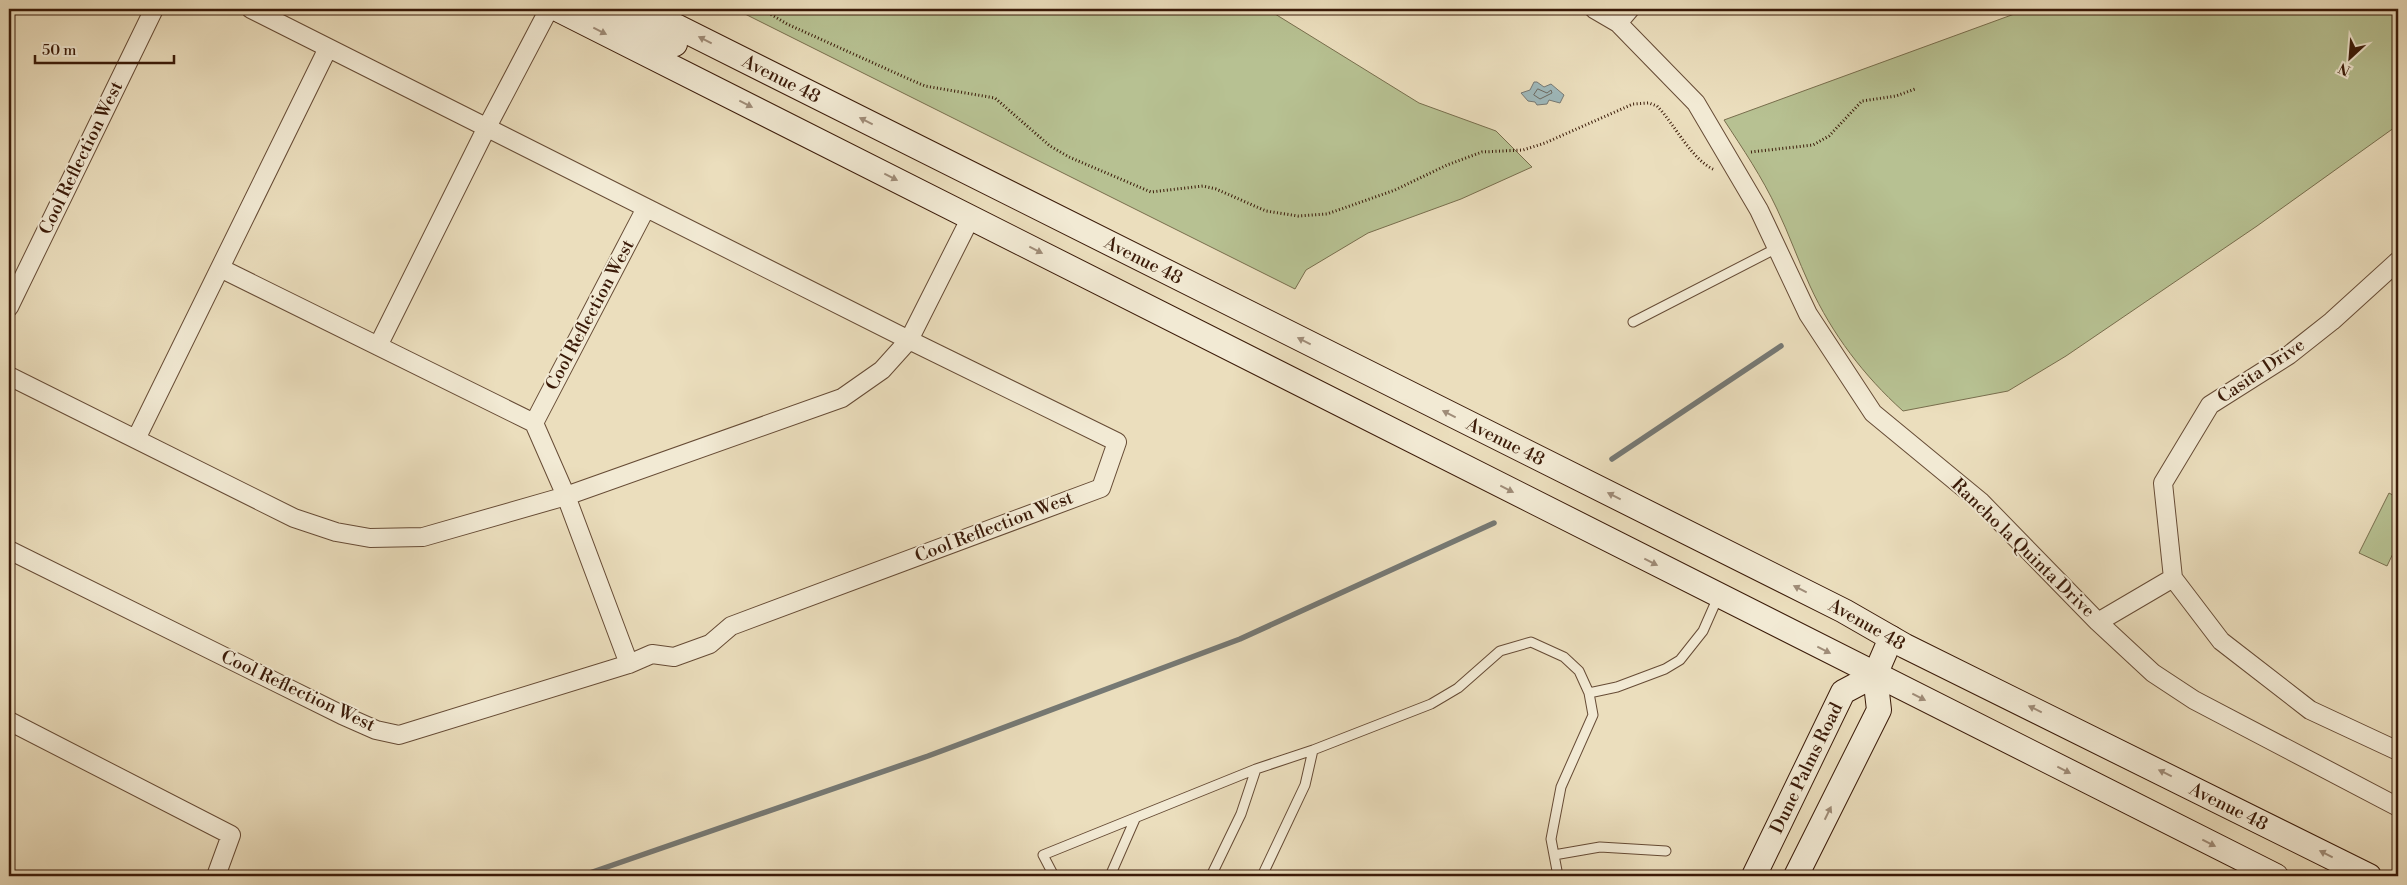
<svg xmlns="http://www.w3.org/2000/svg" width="2407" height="885" font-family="'Libre Bodoni',serif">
<rect width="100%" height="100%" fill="#ebdebd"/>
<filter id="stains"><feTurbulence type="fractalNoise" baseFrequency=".004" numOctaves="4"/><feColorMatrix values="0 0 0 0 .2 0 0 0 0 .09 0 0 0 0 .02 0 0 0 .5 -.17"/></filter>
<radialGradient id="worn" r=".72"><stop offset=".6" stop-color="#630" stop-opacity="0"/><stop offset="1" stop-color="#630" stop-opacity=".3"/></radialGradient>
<path fill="#b7c192" stroke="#786e4d" d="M735 9H1267L1419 103 1496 131 1532 167 1461 199 1368 233 1306 270 1295 289Z
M2028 9H2398V125L2257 226 2066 356 2008 391 1903 411C1864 376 1832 334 1810 286 1798 260 1789 234 1777 209 1762 177 1743 149 1724 120Z
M2389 493 2398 498V543L2387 566 2359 553Z"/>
<path fill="#9eb9bc" stroke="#767974" d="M1534 82H1537L1544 87 1551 84 1564 95 1560 103 1549 100 1547 104 1537 105 1535 102 1528 101 1521 93 1530 90Z"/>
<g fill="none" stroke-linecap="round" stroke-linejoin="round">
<path stroke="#6c6a62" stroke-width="1" d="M1538 89 1547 93 1551 90 1552 93 1540 99 1534 95Z"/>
<path stroke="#767974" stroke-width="5.5" d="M1612 459 1781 346
M581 876 928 756 1240 639 1494 523"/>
<g stroke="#664b35" stroke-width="11">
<path id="service" d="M1633 322 1777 248
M1589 693 1617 687 1665 669 1680 660 1703 631 1718 597
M1554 855 1600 847 1666 851
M1054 876 1043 855 1256 769 1313 750 1431 704 1458 688 1500 651 1531 642 1564 657 1579 671 1589 693 1593 715 1561 787 1551 839 1558 876
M1110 876 1135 819
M1211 876 1241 814 1256 769
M1262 876 1305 785 1313 750"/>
</g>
<g stroke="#664b35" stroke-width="20">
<path id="minor" d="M1594 9 1618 23 1696 103 1759 210 1808 314 1873 413 1981 502 2098 622 2153 673 2194 700 2398 807
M1618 23 1630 9
M2398 261 2332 321 2289 355 2210 405 2163 483 2173 578 2221 641 2310 710 2398 751
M220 268 534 423 566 496 629 664
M9 307 154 9
M378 346 487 127 549 9
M9 376 294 518 336 532 370 538 423 537 566 496 842 398 882 370 909 340 971 217
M534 423 646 208
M136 439 328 48
M9 550 342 715 376 730 399 735 629 664 652 654 674 657 710 644 731 626 1101 488 1117 442 909 340 251 9
M2098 622 2173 578
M9 721 231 835 216 876"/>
</g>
<g stroke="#3a1a08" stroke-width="26">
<g id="secondary">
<path d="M557 9 2276 876"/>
<path d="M605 9 675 44"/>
<path id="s1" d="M642 9 1844 611 1905 646 2369 876"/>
<path id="s2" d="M1754 876 1843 692 1875 675"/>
<path d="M1796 876 1879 710 1875 675 1891 638"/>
</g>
</g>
<path stroke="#3a1a08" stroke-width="3" stroke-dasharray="1 2.5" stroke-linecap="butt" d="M762 9 787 24 911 80 925 86 995 98 1050 146 1069 157 1151 192 1203 186 1216 189 1266 211 1298 216 1327 214 1395 190 1447 165 1482 152 1523 150 1545 143 1633 104 1649 103 1657 106C1674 123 1692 161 1715 170
M1751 152 1813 145 1829 136 1862 101 1896 96 1915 89"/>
<use href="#service" stroke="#f2ead4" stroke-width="9"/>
<use href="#minor" stroke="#f2ead4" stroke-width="18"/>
<use href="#secondary" stroke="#f2ead4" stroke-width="24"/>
</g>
<defs><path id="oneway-solid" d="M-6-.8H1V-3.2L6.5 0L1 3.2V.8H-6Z" transform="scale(1.25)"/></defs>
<g fill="#9f8c78">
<use href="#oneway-solid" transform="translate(600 31) rotate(27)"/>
<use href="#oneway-solid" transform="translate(705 40) rotate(-153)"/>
<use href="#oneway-solid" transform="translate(746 104) rotate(27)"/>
<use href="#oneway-solid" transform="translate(866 121) rotate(-153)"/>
<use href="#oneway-solid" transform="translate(891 177) rotate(27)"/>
<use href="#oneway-solid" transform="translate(1036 250) rotate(27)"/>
<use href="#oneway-solid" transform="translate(1304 341) rotate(-153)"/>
<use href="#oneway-solid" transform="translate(1449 414) rotate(-153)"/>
<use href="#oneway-solid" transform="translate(1507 489) rotate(27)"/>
<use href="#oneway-solid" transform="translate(1614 496) rotate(-153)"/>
<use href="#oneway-solid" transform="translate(1651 562) rotate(27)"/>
<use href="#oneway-solid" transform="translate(1800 589) rotate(-153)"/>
<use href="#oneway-solid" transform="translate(1824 650) rotate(27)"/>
<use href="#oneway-solid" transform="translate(1919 697) rotate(27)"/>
<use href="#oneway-solid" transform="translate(2035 709) rotate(-154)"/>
<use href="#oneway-solid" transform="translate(2064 770) rotate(27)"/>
<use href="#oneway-solid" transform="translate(2165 773) rotate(-154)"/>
<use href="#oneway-solid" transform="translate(1828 813) rotate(-64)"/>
<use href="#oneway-solid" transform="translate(2209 843) rotate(27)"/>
<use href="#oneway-solid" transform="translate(2326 854) rotate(-153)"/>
</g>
<g text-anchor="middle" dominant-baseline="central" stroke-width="4" stroke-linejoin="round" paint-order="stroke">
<g font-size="18" fill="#3a1a08" stroke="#f2ead4">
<text stroke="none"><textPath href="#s1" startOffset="156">Avenue 48</textPath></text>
<text transform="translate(81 158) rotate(-64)">Cool Reflection West</text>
<text stroke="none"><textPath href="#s1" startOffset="561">Avenue 48</textPath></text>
<text transform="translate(590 315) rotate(-62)">Cool Reflection West</text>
<text transform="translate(2261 371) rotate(-34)">Casita Drive</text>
<text stroke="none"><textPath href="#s1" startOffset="966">Avenue 48</textPath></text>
<text transform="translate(994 527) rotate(-21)">Cool Reflection West</text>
<text transform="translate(2023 548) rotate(44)">Rancho la Quinta Drive</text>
<text stroke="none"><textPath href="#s1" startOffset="1371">Avenue 48</textPath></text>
<text transform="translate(298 691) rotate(25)">Cool Reflection West</text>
<text stroke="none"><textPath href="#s2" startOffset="120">Dune Palms Road</textPath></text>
<text stroke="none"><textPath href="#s1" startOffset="1776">Avenue 48</textPath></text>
</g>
</g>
<rect width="2407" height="885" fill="none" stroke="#ebdebd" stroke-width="30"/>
<rect x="10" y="10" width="2387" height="865" fill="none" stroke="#3a1a08" stroke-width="2.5"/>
<rect x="15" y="15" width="2377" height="855" fill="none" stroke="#3a1a08"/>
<g transform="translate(2350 58) rotate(206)" stroke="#f2ead4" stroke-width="4" paint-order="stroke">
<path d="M0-4L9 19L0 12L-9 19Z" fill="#3a1a08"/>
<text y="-8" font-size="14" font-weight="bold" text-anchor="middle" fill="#3a1a08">N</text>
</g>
<path d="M35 55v8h139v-8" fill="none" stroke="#3a1a08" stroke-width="2.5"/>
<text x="42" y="55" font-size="15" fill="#3a1a08" stroke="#f2ead4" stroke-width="4" paint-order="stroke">50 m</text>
<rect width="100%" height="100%" filter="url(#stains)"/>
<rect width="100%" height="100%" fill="url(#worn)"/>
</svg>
